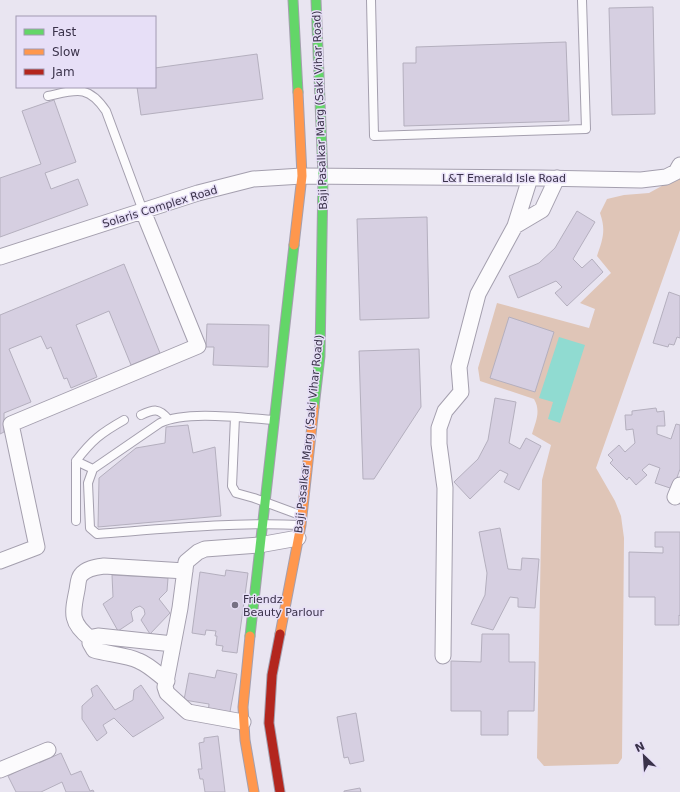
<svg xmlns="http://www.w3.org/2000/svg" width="680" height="792" font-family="'DejaVu Sans',sans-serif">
<rect width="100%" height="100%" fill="#e9e5f1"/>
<path fill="#dfc5b7" d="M680 176V230L596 468 615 501 621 516 624 538 622 758 618 764 544 766 537 758 542 480 551 445 532 434C536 421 541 411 534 399L480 381 478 368 497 303 589 328 595 309 580 303 611 273 597 256C603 239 606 230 600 213L607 199 624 195 649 193Z"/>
<path fill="#90dbd1" d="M559 337 585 345 560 423 548 419 553 402 539 398Z"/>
<path fill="#d6cfe1" stroke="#b4afbe" d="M653 7 655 114 612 115 609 8Z
M566 42 569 121 404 126 403 63H416V47Z
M257 54 263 99 141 115 137 87H155V68Z
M54 100 76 162 45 173 51 189 78 179 88 205 0 237V178L41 164 22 111Z
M577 211 595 222 573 259 582 268 592 259 603 272 567 306 555 293 562 287 556 281 518 298 509 276 539 263 555 248Z
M427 217 429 318 360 320 357 219Z
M124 264 160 353 131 365 109 311 76 325 97 377 71 388 67 378 64 379 51 347 47 349 41 336 9 349 31 402 4 413V432L0 434V315Z
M669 292 680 296V338L677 337 674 345 669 344 668 347 653 343Z
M509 317 554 332 535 392 490 378Z
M207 324 269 325 268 367 213 365 214 347H206Z
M419 349 421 407 374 479H363L359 351Z
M495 398 516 402 509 443 520 449 526 438 541 446 519 490 504 482 508 474 500 470 470 499 454 482 478 459 488 440Z
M656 408 657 412 664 411 665 426H657V434L671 439 676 424 680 425V469L673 489 655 483 660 468 649 464 642 470 647 475 636 485 629 477 627 480 610 463 613 460 608 455 619 445 625 452 635 443 633 429 626 430 625 415H632V411Z
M188 425 193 453 215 447 221 516 98 527 99 478 136 448 165 443 166 427Z
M500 528 508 569 521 570 522 558 539 559 535 608 518 607V598L510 597 493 630 471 624 485 595 487 573 479 532Z
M655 532H680V616L679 615V625H655V597H629V552L663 553V547H655Z
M226 570 248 573 237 653 222 651 223 646 216 645 217 636H215L216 631 206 630 205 635 192 633 200 572 225 576Z
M112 575 168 578 167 591 159 599 170 613 150 634 141 620 145 614 144 609 140 606 135 608 131 612 133 621 118 631 103 604 113 597Z
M482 634H509V662H535L534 711H508V735H481V711H451V661L481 662Z
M217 670 237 674 229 717 208 713 209 704 184 700 189 673 215 678Z
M97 685 115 710 133 700 134 690 141 685 164 718 133 737 114 718 103 725 107 733 97 741 82 719V706L93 696 91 689Z
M356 713 364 761 350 764 348 757 344 758 337 717Z
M218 736 225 792H205L203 779H200L198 769H202L199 743 204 742V738Z
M61 753 71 775 81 771 90 791 93 790 94 792H66L62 782 41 792H16L8 776 26 767 37 759 39 763Z
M360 788 361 792H344V791Z"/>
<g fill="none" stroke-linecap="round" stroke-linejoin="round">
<g stroke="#a49fae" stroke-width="10">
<path id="lane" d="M371 0 374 136 586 129 582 0
M48 96C76 90 88 84 106 111L143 211
M141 415C154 409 159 408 168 419
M235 417 232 486 236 493 254 498 300 515
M274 420C243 418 187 410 160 423L93 469 88 483 90 528 97 534C164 529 232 522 300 525
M93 469 76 461C92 440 101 433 124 420
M76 521V461"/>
</g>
<g stroke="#a49fae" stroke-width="17">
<path id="street" d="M515 226 542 210 557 178
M0 257 198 193 253 179 302 176 540 178 641 180 666 177 676 172 680 165
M675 497 680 485
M0 561 37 547 11 424 198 346 143 211
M91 639C70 623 72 614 77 590 78 585 78 578 81 575 86 568 97 567 104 566L185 571
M443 656 445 488 439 444V428L445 411 461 392 459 367 478 294 515 226 530 178
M167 681C158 674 149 665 139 661 128 655 107 654 94 650L90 643 93 637 98 636 173 644
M243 722 188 712 167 693 165 687 180 608 186 562 198 552 205 549 259 545 298 538
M0 770 48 750"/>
</g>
<g stroke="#a49fae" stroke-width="11">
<path id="fast" d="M293 0 298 92
M314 407 320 356 323 177 316 0
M250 636 294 245"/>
</g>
<g stroke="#a49fae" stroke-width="11">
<path id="slow" d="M294 245 302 176 298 92
M280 634 301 525 314 407
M250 636 243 707 245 740 254 792"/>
</g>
<g stroke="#a49fae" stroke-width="11">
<path id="jam" d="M280 634 272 675 269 723 280 792"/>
</g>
<use href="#lane" stroke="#fcfbfd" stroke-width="8"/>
<use href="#street" stroke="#fcfbfd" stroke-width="15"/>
<use href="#fast" stroke="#63d668" stroke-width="9"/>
<use href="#slow" stroke="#ff974d" stroke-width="9"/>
<use href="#jam" stroke="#b3261e" stroke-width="9"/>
</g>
<circle fill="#777184" stroke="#e7dff7" stroke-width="1.5" cx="235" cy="605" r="4"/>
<g text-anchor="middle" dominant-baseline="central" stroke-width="3" stroke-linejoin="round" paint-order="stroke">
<g font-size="11" fill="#3a324a" stroke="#e7dff7">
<text transform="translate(320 110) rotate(-92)">Baji Pasalkar Marg (Saki Vihar Road)</text>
<text x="504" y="178">L&amp;T Emerald Isle Road</text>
<text transform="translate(160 207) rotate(-17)">Solaris Complex Road</text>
<text transform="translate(309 434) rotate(-84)">Baji Pasalkar Marg (Saki Vihar Road)</text>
</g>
<g font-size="11" fill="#3a324a" stroke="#e7dff7" text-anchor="start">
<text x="243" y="599">Friendz<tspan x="243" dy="13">Beauty Parlour</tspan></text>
</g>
</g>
<rect x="16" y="16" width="140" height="72" fill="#e7dff7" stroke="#a29ab2"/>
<rect x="24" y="29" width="20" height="6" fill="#63d668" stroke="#a29ab2"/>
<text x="52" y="36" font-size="12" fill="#3a324a">Fast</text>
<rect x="24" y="49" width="20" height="6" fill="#ff974d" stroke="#a29ab2"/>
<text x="52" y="56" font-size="12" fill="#3a324a">Slow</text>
<rect x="24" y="69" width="20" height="6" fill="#b3261e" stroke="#a29ab2"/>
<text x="52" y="76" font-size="12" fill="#3a324a">Jam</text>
<g transform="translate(644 756) rotate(335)" stroke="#e7dff7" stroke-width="3" paint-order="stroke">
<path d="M0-3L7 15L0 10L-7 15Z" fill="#3a324a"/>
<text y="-6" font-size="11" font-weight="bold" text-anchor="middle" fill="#3a324a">N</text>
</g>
</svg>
